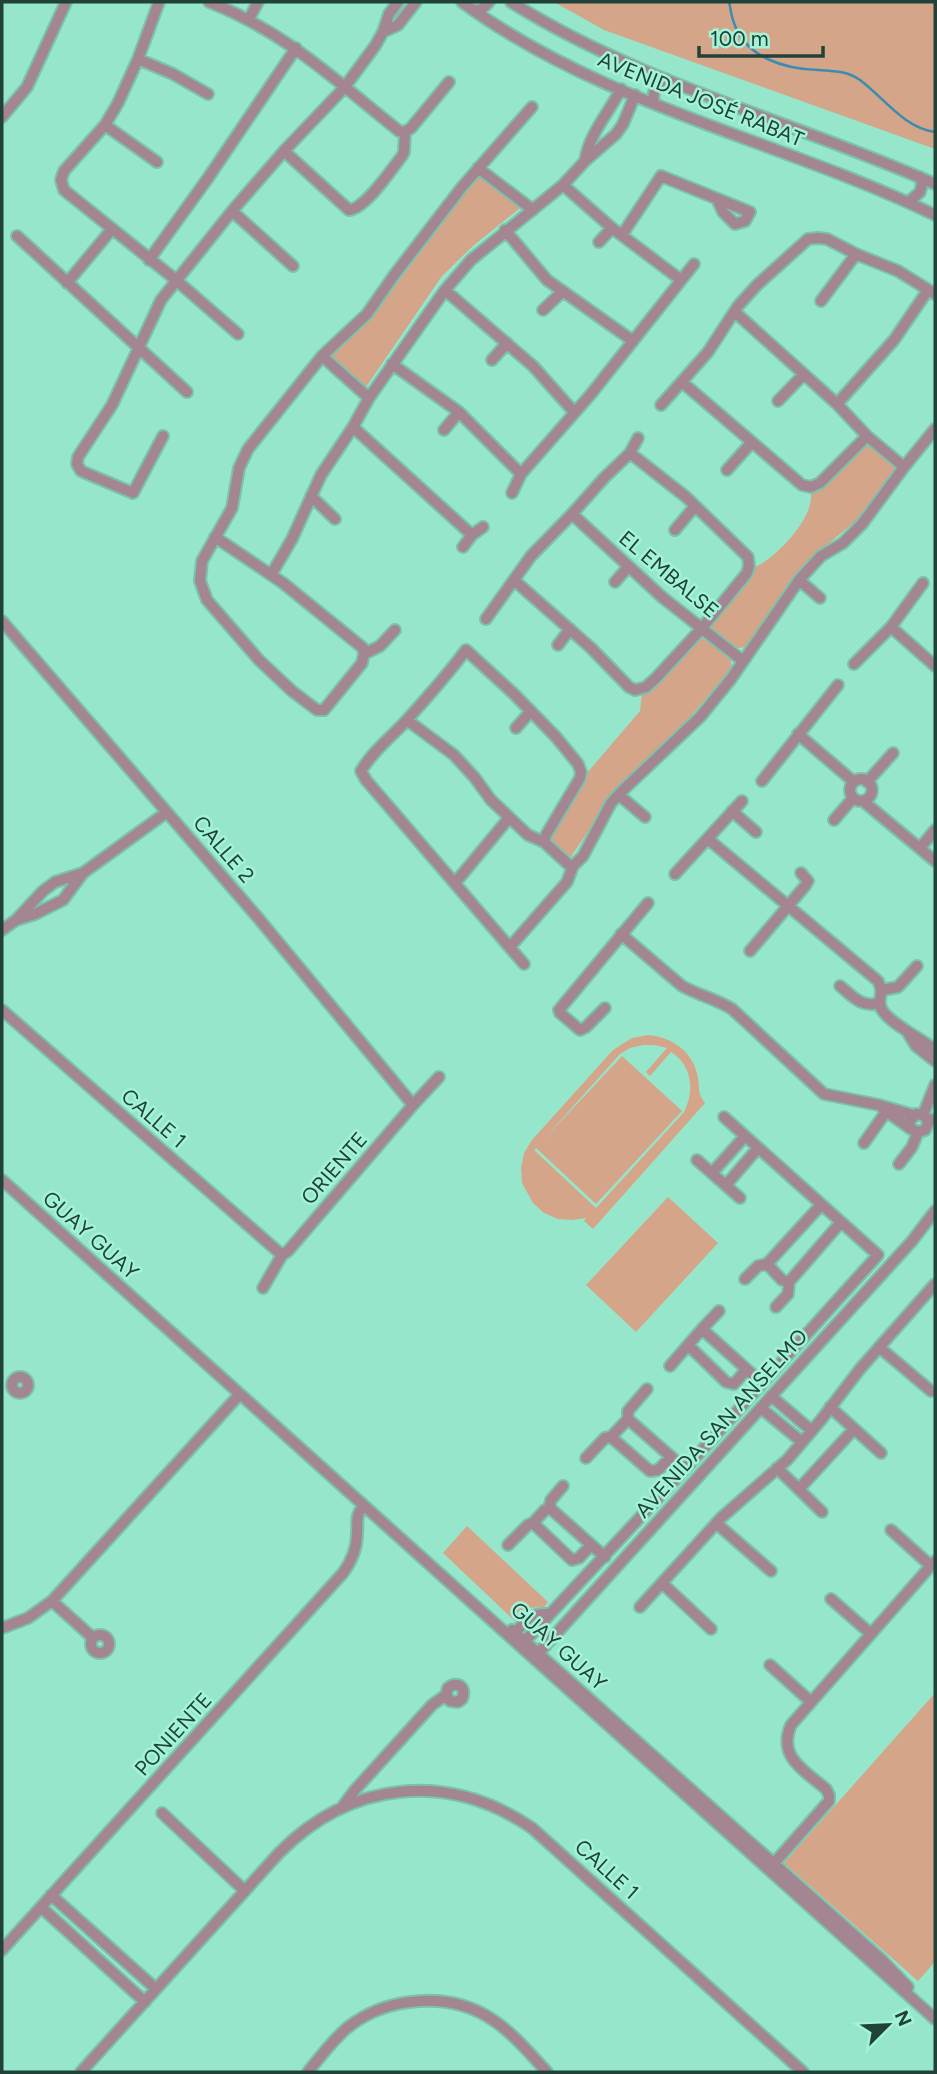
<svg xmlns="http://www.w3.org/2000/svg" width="937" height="2074" font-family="Figtree,sans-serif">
<rect width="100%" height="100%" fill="#95e6cb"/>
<path fill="#d5a589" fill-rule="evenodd" d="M554 2H935V149L604 30Z
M479 175 520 208 473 246 442 276 366 387 328 355 369 320Z
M871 444 893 462 896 468 893 475 856 521 817 553 782 593 747 646C732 653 723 641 712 631L711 620C724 604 736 587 749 572 754 566 761 565 767 560 785 547 813 516 811 494L827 485 864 446Z
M701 638 714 644 730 656 732 668 673 737 608 803 570 858 545 839 587 773 640 711 642 693 694 640Z
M648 1035C672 1037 694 1052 698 1078 700 1090 697 1092 705 1103L593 1229 584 1221 586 1218 572 1220 558 1219 544 1213 533 1203 522 1183 521 1168 524 1153 532 1140 613 1050 632 1038ZM643 1045H655L667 1048 646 1072 650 1076 671 1052C692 1065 695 1091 684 1112L596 1208 534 1150 536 1148 596 1204 682 1111 622 1056 544 1139 620 1054 630 1048Z
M668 1197 718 1243 636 1332 586 1285Z
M467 1526 548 1602 544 1607 527 1608 517 1623 443 1553Z
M935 1693V1962L918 1981 784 1863Z"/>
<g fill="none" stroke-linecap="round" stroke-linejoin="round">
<path stroke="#3a8cb1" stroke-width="2.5" d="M729 2C731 9 731 16 734 23 746 58 785 69 818 70 834 71 847 71 860 80 883 97 904 128 935 132"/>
<g stroke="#7bc2ab" stroke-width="14">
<path id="minor" d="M159 2 138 59 118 103 105 125 64 171 61 180 64 190 176 280 238 334
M209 2C286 32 336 81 399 131L405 132 411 128 449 82
M462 2C603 106 780 140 935 215
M511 2C641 84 795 122 935 184
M475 11 482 9 489 2
M249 19 258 2
M383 32 398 25 416 2
M138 59 173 74 208 94
M654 104C652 92 655 84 666 79
M2 117 27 87 66 2
M105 125 157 162
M284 151 349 210C366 208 391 170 402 156L404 152 405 132
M585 161C589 134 608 114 621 89
M478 168 533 210
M563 185 612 228 681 280
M909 202 920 192 922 184 920 177
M232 211 293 266
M505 230 547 280 633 341
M622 235 661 176 750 212 745 221 735 224 723 212 717 199
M17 236 187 392
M599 242 612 228
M149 260 208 178 296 48
M67 283 112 229
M445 290 533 366 574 412
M821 301 856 254
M543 310 562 292
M735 312 837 404 867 436 904 467
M322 356 369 398
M492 360 507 343
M392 364 459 412 521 474
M682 382 802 485 811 487 820 483 867 436
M778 401 804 374
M837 404 894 340 928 290
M661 405 708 352 738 306 757 285 808 239 818 238 827 239 856 254 898 271 935 294
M353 427 472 535
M444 430 459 412
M163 436 133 493 81 471 77 464 78 457 112 405 161 300 232 211 284 151 344 88 375 46 383 32 389 14 398 2
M727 470 752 442
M512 493 521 474 591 394 694 264
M311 496 335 519
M572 514 662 597 743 661
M675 530 695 506
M215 537 283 583 363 648 364 654 362 663 324 710H317L292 691 259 660 207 600 200 581 202 561 232 508 239 468 248 449 322 356 367 314 395 274 462 187 532 107
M463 547 472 535 483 527
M271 575 292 539 321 475 353 427 369 398 445 290 471 260 563 185 585 161 616 134 623 124 635 95
M799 580 820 598
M515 581 591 648 629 687 635 690 646 687 656 678 702 628 747 573 749 566 748 557 686 497 630 453
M615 582 628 567
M486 619 531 556 572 514 604 478 630 453 638 438
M2 621 259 919 413 1105
M891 627 935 666
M558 645 570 629
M364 654 380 646 395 630
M854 664 891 627 923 583
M407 720 454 755 475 778 491 800 528 835 544 842 568 864 573 866
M516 728 531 711
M798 734 854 782
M850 790a11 11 0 1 1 22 0a11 11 0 1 1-22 0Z
M762 781 838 685
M867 782 893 753
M619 795 645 817
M863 801 935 861
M732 811 756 832
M834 820 853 798
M708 839 878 981C885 994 877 998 881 1008 887 1022 922 1039 935 1050
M920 848 935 830
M675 874 742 801
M455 883 509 818
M16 920 35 914 63 900 83 873
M2 930 16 920 43 891 55 882 83 873 167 812
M621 934 682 986C698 995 716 999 732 1009L824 1094 879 1105 913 1115
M510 947 567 882 573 866 583 856 611 803 621 792 700 717 731 679 799 580 821 556 843 543 862 524 904 467 935 429
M750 951 805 886 808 881 801 873
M524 964 366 780 361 771C372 752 390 738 405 722 426 699 447 675 466 650L514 694 556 737 578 764 581 772 580 778 546 835 544 842
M840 986C853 997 862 1008 879 1003
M882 990 898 987 917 966
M605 1008 586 1027 580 1030 560 1013 559 1010 648 903
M2 1010 282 1255
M908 1033 916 1046 935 1061
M883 1109 911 1129
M923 1115 935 1085
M927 1119 928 1124 925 1130 918 1132 911 1129 909 1122 916 1114 923 1115 927 1119 935 1120
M864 1143 886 1112
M697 1160 740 1198
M899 1164 912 1147 918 1132
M712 1173 745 1136
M2 1180 935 2019
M726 1185 758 1148
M767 1264 782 1280 789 1282
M745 1279 758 1266 767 1264 821 1205
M263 1288 282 1255 288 1251 413 1105 439 1077
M776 1307 788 1294 789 1282 841 1222
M702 1329 719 1311
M879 1347 931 1391
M670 1366 688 1345
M746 1370 734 1384 726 1382 688 1345 702 1329 762 1383
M12 1385a8 8 0 1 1 16 0a8 8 0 1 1-16 0Z
M771 1396 812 1431
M830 1407 881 1453
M761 1408 802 1442
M628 1419V1411L647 1389
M671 1457 658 1470 650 1471 611 1437 628 1419 685 1469
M586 1458 605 1438 611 1437
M777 1468 822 1512
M799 1489 854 1429
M549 1509 551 1500 563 1486
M716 1523 771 1571
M891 1530 931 1566
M508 1545 528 1525 533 1523
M591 1545 579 1558 572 1560 533 1523 545 1510 551 1509 605 1557
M662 1583 711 1629
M831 1599 871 1634
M52 1601 93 1638
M640 1607 721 1518 787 1460 821 1420 860 1369 935 1284
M2 1628 28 1618 52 1601 239 1395
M512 1630 882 1960 908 1987
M515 1633C527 1619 530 1613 549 1614
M91 1644a9 9 0 1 1 18 0a9 9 0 1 1-18 0Z
M525 1641 685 1469 878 1255 724 1117
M535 1657 912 1241 935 1211
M770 1665 811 1702
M343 1806 355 1790 432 1705 446 1695 448 1688C458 1680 467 1688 462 1699L458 1702 450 1701 446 1695
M162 1813 245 1891
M769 1869 829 1801V1795L826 1789C805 1771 777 1757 791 1725L935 1561
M51 1895 156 1989
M41 1907 145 2002
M2 1950 343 1573C351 1562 357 1549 357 1534 358 1522 355 1516 363 1506
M81 2072 279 1853C351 1780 448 1771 532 1828L803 2072
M308 2072C320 2057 332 2041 347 2028 387 1996 450 1991 493 2020 514 2034 530 2054 547 2072"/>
</g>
<use href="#minor" stroke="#a38692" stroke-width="10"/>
</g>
<g text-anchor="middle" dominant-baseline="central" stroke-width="5" stroke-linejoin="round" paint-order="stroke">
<g font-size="21" fill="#204238" stroke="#a2f3d8">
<text transform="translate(701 99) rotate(22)">AVENIDA JOSÉ RABAT</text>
<text transform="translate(669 574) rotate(40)">EL EMBALSE</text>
<text transform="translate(224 849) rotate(49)">CALLE 2</text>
<text transform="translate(154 1118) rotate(41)">CALLE 1</text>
<text transform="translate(334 1168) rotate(-49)">ORIENTE</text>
<text transform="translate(91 1235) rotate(42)">GUAY GUAY</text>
<text transform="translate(721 1423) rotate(-48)">AVENIDA SAN ANSELMO</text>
<text transform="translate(559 1646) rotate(42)">GUAY GUAY</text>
<text transform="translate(173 1734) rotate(-48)">PONIENTE</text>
<text transform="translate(607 1869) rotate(42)">CALLE 1</text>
</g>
</g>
<rect width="937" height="2074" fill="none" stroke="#204238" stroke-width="7"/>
<g transform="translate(888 2025) rotate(66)" stroke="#a2f3d8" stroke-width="5" paint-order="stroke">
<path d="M0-5L12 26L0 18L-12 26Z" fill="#204238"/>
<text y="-10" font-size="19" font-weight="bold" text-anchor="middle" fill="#204238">N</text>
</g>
<path d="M699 46v10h124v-10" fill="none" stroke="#204238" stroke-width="3.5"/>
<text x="710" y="46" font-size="21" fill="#204238" stroke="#a2f3d8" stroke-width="5" paint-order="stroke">100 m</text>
</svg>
